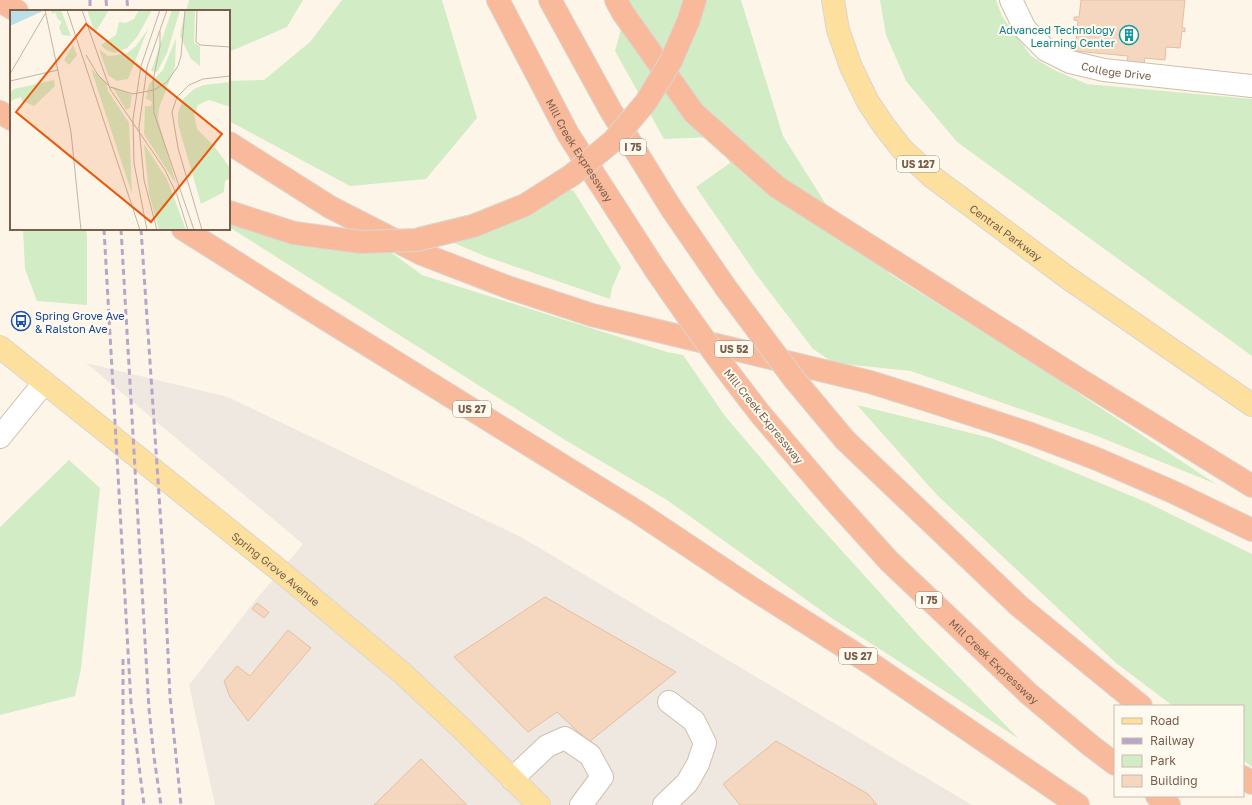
<svg xmlns="http://www.w3.org/2000/svg" width="1252" height="805" font-family="'Golos Text',sans-serif">
<rect width="100%" height="100%" fill="#fdf6e8"/>
<path fill="#eee8e1" d="M86 363 228 397 521 537 972 805H215L189 685 254 602 303 544Z"/>
<path fill="#d2ecc5" d="M189 0H303L287 27 229 52V11H186Z
M342 0H442L477 118 426 179 350 186 229 121V81L264 80 310 42Z
M629 0H741L783 136 827 206 890 274 1031 362 1216 484 1092 434 911 371 834 363 813 349 756 274 696 187 730 163 714 137 664 139 615 51Z
M880 0H996L1002 16 1031 56 1054 70 1087 84 1252 99V356L957 142 906 81 886 35Z
M573 190 621 267 612 288 610 299 487 257 416 227Z
M229 213 366 234 422 275 667 352 683 355 725 416 805 510 920 637 1019 739 833 619 667 500 565 440 229 227Z
M23 229H86L87 237V305L37 301 25 269Z
M857 405 991 438 1146 502 1252 554V767L1243 760V706H1173L1116 663 936 494Z
M69 460 100 488 81 669 75 696 0 715V527Z"/>
<path fill="#f4d7be" stroke="#e7be9e" d="M1081 0H1185L1182 28H1185V32L1182 31 1180 48 1166 47 1165 60 1145 58 1144 63 1127 62 1128 56 1075 51 1078 21 1074 20V17H1079Z
M545 597 676 672 589 742 557 712 528 732 454 657Z
M257 603 269 612 264 618 252 609Z
M288 630 311 648 248 721 230 697 224 681 237 666 250 676Z
M776 741 868 794 877 805H740L723 784Z
M421 759 467 805H374Z"/>
<g fill="none" stroke-linecap="round" stroke-linejoin="round">
<g stroke="#d0beac" stroke-width="24">
<g id="minor">
<path id="s1" d="M1011 0 1025 29 1046 50 1070 62 1104 70 1252 86"/>
<path d="M0 437 44 383"/>
<path d="M512 779 547 746 565 738 590 755 602 777 581 805"/>
<path d="M664 805 687 783 698 764 705 743 694 721 669 702"/>
</g>
</g>
<g stroke="#dcd5d0" stroke-width="24">
<g id="major">
<path id="s2" d="M833 0 838 30 851 67 868 102 884 126 902 149 931 176 1068 278 1252 405"/>
<path id="s3" d="M0 347 279 570 401 672 459 726 539 805"/>
</g>
</g>
<g stroke="#dcd5d0" stroke-width="24">
<g id="highway">
<path id="s4" d="M498 0 568 134 655 269"/>
<path d="M550 0 611 111 671 208 726 288"/>
<path d="M616 0 623 13 694 113 777 187 1074 376 1252 486"/>
<path d="M0 1 17 11"/>
<path d="M688 22 695 0"/>
<path d="M0 112 11 119"/>
<path d="M229 143 330 207 422 254 510 288 592 315 870 382 921 398 1031 434 1097 459 1173 492 1252 530"/>
<path d="M229 212 294 233"/>
<path d="M183 229 308 308 636 511 750 587 873 665 1078 805"/>
<path id="s5" d="M762 416 833 499 889 561 1029 694 1090 745 1115 764"/>
<path d="M845 440 1019 606 1141 706"/>
<path d="M1243 777 1252 783"/>
<path d="M1157 796 1169 805"/>
</g>
</g>
<use href="#minor" stroke="#fff" stroke-width="22"/>
<use href="#major" stroke="#fee09e" stroke-width="22"/>
<use href="#highway" stroke="#f9ba9c" stroke-width="22"/>
<path stroke="#baa4c8" stroke-width="3" stroke-dasharray="6 4" stroke-linecap="butt" d="M90 0V11
M106 0 107 11
M127 0 128 11
M104 229 131 703 144 805
M121 229 149 709 154 757 161 805
M141 229 164 569 170 697 181 805
M123 805V658"/>
<g stroke="#dcd5d0" stroke-width="24" stroke-linecap="butt">
<path id="highway-bridge" d="M294 233 361 242 416 240 473 226 525 205 572 175 613 141 646 102 671 61 688 22
M655 269C689 319 725 369 762 416
M726 288 794 379 845 440"/>
</g>
<use href="#highway-bridge" stroke="#f9ba9c" stroke-width="22"/>
</g>
<defs>
<g id="building-ring" transform="scale(1)"><circle r="9.5" fill="#fffaef" stroke="#0f9aa8" stroke-width="1.5"/><path d="M-4-6H4V6H1V3H-1V6H-4ZM-2.5-4.3h1.7v1.8h-1.7ZM.8-4.3h1.7v1.8H.8ZM-2.5-1h1.7V.8h-1.7ZM.8-1h1.7V.8H.8Z" fill="#0f9aa8"/></g>
<g id="bus-ring" transform="scale(1)"><circle r="9.5" fill="#fffaef" stroke="#1a4fb4" stroke-width="1.5"/><path d="M-5-6H5V4H4V6H2V4H-2V6H-4V4H-5ZM-3.5-4V0h7V-4ZM-3.5 1.2v1.5H-2V1.2ZM2 1.2v1.5H3.5V1.2Z" fill="#1a4fb4"/></g>
</defs>
<g fill-rule="evenodd">
<use href="#building-ring" x="1129" y="35"/>
<use href="#bus-ring" x="21" y="321"/>
</g>
<g text-anchor="middle" dominant-baseline="central" stroke-width="4" stroke-linejoin="round" paint-order="stroke">
<g fill="#fffaef" stroke="#a18d7c" stroke-width="1">
<rect x="620" y="139" width="26" height="16" rx="3"/>
<rect x="897" y="156" width="42" height="16" rx="3"/>
<rect x="715" y="341" width="38" height="16" rx="3"/>
<rect x="453" y="401" width="38" height="16" rx="3"/>
<rect x="916" y="592" width="26" height="16" rx="3"/>
<rect x="839" y="648" width="38" height="16" rx="3"/>
</g>
<g font-size="10" font-weight="bold" fill="#795e4a">
<text x="633" y="147">I 75</text>
<text x="918" y="164">US 127</text>
<text x="734" y="349">US 52</text>
<text x="472" y="409">US 27</text>
<text x="929" y="600">I 75</text>
<text x="858" y="656">US 27</text>
</g>
<g font-size="11" fill="#0d838f" stroke="#fffaef" text-anchor="end">
<text x="1115" y="29">Advanced Technology<tspan x="1115" dy="13">Learning Center</tspan></text>
</g>
<g font-size="11" fill="#795e4a" stroke="#fffaef">
<text stroke="none"><textPath href="#s1" startOffset="136">College Drive</textPath></text>
<text stroke="none"><textPath href="#s4" startOffset="171">Mill Creek Expressway</textPath></text>
<text stroke="none"><textPath href="#s2" startOffset="300">Central Parkway</textPath></text>
<text transform="translate(764 416) rotate(51)">Mill Creek Expressway</text>
<text stroke="none"><textPath href="#s3" startOffset="354">Spring Grove Avenue</textPath></text>
<text stroke="none"><textPath href="#s5" startOffset="338">Mill Creek Expressway</textPath></text>
</g>
<g font-size="11" fill="#164399" stroke="#fffaef" text-anchor="start">
<text x="35" y="315">Spring Grove Ave<tspan x="35" dy="13">&amp; Ralston Ave</tspan></text>
</g>
</g>
<g transform="translate(10 10)">
<rect width="220" height="220" fill="#fdf6e8"/>
<path d="M41 0H51L61 26 52 25 49 17 52 12 48 9 45 2 42 4ZM77 0H99L85 23ZM129 0H142L127 27 117 38 105 43 96 40 91 35 106 25 109 12 116 13 124 9ZM162 0H170L157 43 147 62 141 61ZM175 0H185L184 33 190 36V56L181 49 170 26ZM138 19 118 69 107 71 98 65 89 39 98 46 116 44 126 36ZM166 28 165 57 149 98 148 109 166 174 134 124 135 96H141L142 92 136 88 139 74 153 60ZM63 35 67 45 59 55 54 50ZM81 59 96 72 98 81 119 113 122 184ZM44 70 45 76 24 96 12 91 11 87 0 91V83L4 79ZM220 72V97L199 90 188 95 184 104 187 119 204 136 220 158V168L215 171 214 182 191 194 168 114V103L173 89 184 79 194 75ZM102 76 122 85 120 98 116 100ZM134 134 157 169 176 220H149L139 184Z" fill="#d2ecc5"/>
<path d="M0 0H35L0 16Z" fill="#bbdfe8"/>
<path fill="none" stroke="#c4b4a4" stroke-width="1" d="M35 0 61 122 71 220M57 0 130 220M72 0 100 79 155 160 167 185 178 220M187 0 186 32 190 35 220 37M150 21V36L143 71 144 103 184 220M76 45 88 65 100 77 123 84 144 80 157 72 168 56 171 46 175 0M0 64 35 4M0 71 48 60M137 220 124 153 123 109 131 56 150 0M147 220 134 170 129 117 137 57 157 0M192 220 168 138 162 102 167 87 179 75 193 69 220 66"/>
<path fill="#e8590c" fill-opacity="0.15" stroke="#e8590c" stroke-width="2" d="M76 14 212 124 141 212 6 102Z"/>
<rect width="220" height="220" fill="none" stroke="#795e4a" stroke-width="2"/>
</g>
<rect x="1114" y="705" width="130" height="92" fill="#fffaef" stroke="#c9bcad"/>
<rect x="1122" y="718" width="20" height="6" fill="#fee09e" stroke="#c9bcad"/>
<text x="1150" y="725" font-size="12" fill="#795e4a">Road</text>
<rect x="1122" y="738" width="20" height="6" fill="#baa4c8" stroke="#c9bcad"/>
<text x="1150" y="745" font-size="12" fill="#795e4a">Railway</text>
<rect x="1122" y="755" width="20" height="12" fill="#d2ecc5" stroke="#c9bcad"/>
<text x="1150" y="765" font-size="12" fill="#795e4a">Park</text>
<rect x="1122" y="775" width="20" height="12" fill="#f4d7be" stroke="#c9bcad"/>
<text x="1150" y="785" font-size="12" fill="#795e4a">Building</text>
</svg>
